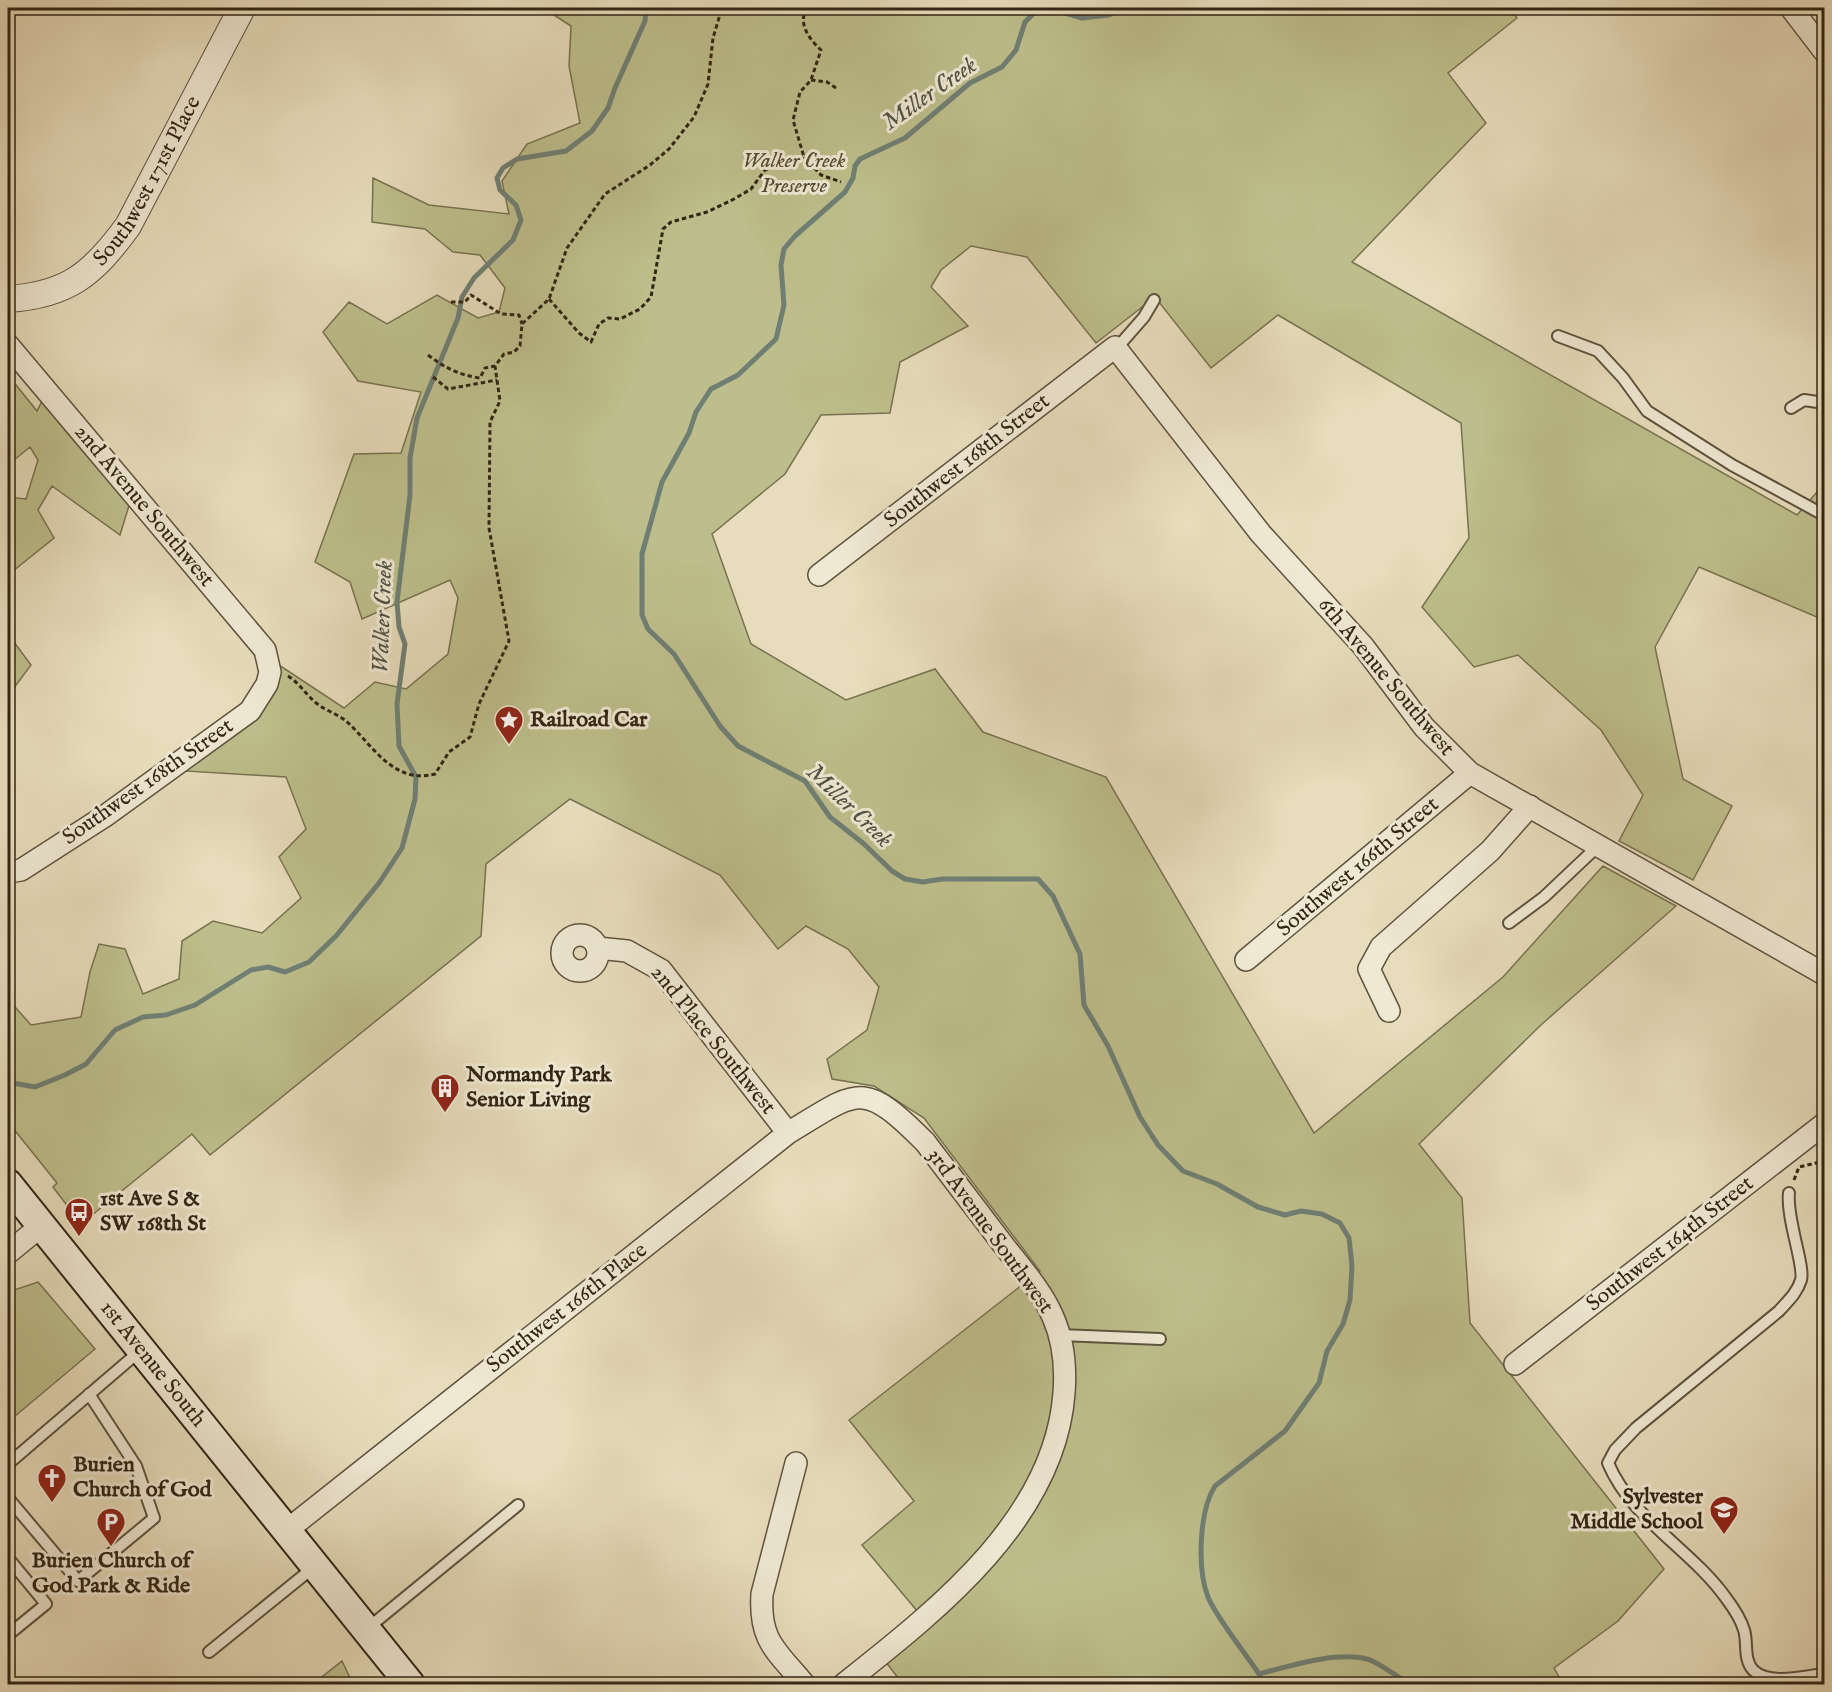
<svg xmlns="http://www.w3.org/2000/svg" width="1832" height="1692" font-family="'IM FELL English',serif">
<rect width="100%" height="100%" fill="#e7dcbb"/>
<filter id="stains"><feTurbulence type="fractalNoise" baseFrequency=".00333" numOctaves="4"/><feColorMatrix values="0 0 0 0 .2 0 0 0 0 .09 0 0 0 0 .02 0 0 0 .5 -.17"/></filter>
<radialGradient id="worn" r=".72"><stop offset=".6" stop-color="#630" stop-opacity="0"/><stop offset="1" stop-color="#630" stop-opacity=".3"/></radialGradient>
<path fill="#bdbe8b" stroke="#787250" stroke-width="1.5" d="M543 8H1509L1517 18 1448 73 1486 123 1352 262 1797 515 1824 484V620L1699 567 1655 647 1683 779 1732 806 1693 880 1619 841 1643 795 1601 730 1518 655 1474 667 1422 607 1469 538 1461 423 1278 315 1211 368 1155 297 1096 343 1027 257 971 246 941 270 931 287 968 326 900 362 890 413 821 415 785 474 712 534 751 644 846 700 935 669 983 732 1106 777 1314 1133 1503 977 1603 866 1676 906 1542 1024 1419 1144 1462 1198 1470 1323 1664 1569 1618 1621 1554 1668 1563 1684H903L885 1661 928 1624 862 1545 914 1501 849 1420 1040 1271 924 1118 874 1086 832 1079 827 1059 867 1030 879 987 848 949 806 926 778 949 720 875 570 799 486 864 481 936 210 1155 192 1134 81 1224 53 1187 57 1183 8 1122V999L31 1025 81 1017 90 972 99 944 125 949 143 994 179 979 182 941 213 921 262 933 301 898 279 857 306 829 286 777 185 771 257 719 270 699 266 696 276 663 344 708 375 682 406 689 448 654 458 598 450 580 362 619 350 582 315 562 354 454 401 453 421 392 358 381 323 332 349 302 387 324 437 295 478 318 499 312 505 288 480 255 453 252 425 229 372 222 373 178 429 205 509 214 502 181 527 144 580 123 569 66 571 26Z
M8 375 37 411 43 399 131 499 120 535 52 486 38 510 54 538 8 575V497L26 499 38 460 30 447 8 465Z
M8 634 31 665 8 696Z
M38 1282 95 1349 8 1422V1292Z
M342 1661 353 1684H313Z"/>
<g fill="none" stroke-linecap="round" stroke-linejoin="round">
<path stroke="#6f7f74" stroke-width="5" d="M1127 8 1109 15 1082 18 1065 13 1042 11 1033 14 1025 22 1016 50 1002 67 970 83 905 138 860 159 855 166 853 178 845 192 795 236 784 249 781 265 784 305 776 339 738 375 711 389 696 412 689 433 662 482 642 554V615L648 629 674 654 720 726 738 746 805 781 830 817 864 844 892 871 905 879 923 882 942 879H1038L1053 896 1080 954 1084 1005 1108 1046 1140 1117 1158 1145 1183 1171 1217 1184 1258 1207 1285 1215 1301 1211 1322 1214 1340 1223 1349 1238 1352 1266 1350 1300 1343 1324 1327 1351 1319 1383 1285 1431 1215 1486C1199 1511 1197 1569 1208 1597 1216 1617 1246 1654 1259 1674L1261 1684
M8 1082 35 1087 65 1075 86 1064 115 1030 143 1017 166 1015 195 1005 251 970 268 967 285 972 309 962 336 936 379 883 402 848 415 799 416 777 399 746 397 704 405 644 399 627 397 602 410 495V458L417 418 458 318 462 297 474 278 513 240 521 220 516 205 500 190 497 178 503 168 517 159 566 151 592 131 608 108 615 88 645 21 646 8
M1259 1674C1289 1666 1340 1650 1370 1660 1384 1666 1397 1677 1410 1684"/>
<g stroke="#5f533e" stroke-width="14">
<path id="service" d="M1558 336 1598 351 1623 378 1647 411 1732 465 1824 515
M1116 349 1144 317 1154 300
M1791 408 1804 400 1824 403
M1509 923 1544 897 1598 846
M1789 1193C1786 1218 1805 1266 1801 1280 1797 1293 1788 1301 1779 1311L1636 1428 1615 1450 1608 1463C1632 1520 1691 1549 1726 1598 1732 1606 1741 1620 1744 1630 1748 1642 1743 1659 1753 1670 1769 1686 1804 1676 1824 1674
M1060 1335 1160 1339
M8 1464 141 1350
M8 1498 78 1581 154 1518 136 1466 89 1394
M8 1558 46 1604 8 1635
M368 1628 518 1505
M209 1652 314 1567"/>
</g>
<g stroke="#5f533e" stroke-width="24">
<path id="minor" d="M1791 8 1824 51
M8 345 265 650 270 672 267 684 250 711 105 816 21 870 8 872
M819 575 1115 347 1261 534 1363 646 1424 727 1470 773 1824 974
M562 953a18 18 0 1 1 36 0a18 18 0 1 1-36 0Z
M598 948 627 951 661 970 788 1133
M1246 960 1470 773
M1389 1011 1369 969 1381 947 1490 851 1530 806
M8 1253 41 1226
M1515 1364 1824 1124
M796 1463 762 1594C759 1641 776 1650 804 1684
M286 1531 788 1133C859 1090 862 1079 925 1142 952 1177 978 1212 1005 1247 1022 1269 1042 1291 1053 1317 1064 1342 1066 1367 1064 1393 1055 1519 936 1611 844 1684"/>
</g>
<g stroke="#5f533e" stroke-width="28">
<g id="tertiary">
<path id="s1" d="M8 299C68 295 93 274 128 226L242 8"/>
</g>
</g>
<g stroke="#322514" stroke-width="32">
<g id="secondary">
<path id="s2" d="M8 1184 410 1684"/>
</g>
</g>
<path stroke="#322514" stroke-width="3" stroke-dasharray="4.5 3" stroke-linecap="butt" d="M811 80 827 82 836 88
M804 157 821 175 841 182
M549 299 579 333 591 342 599 324 608 318 620 319 640 309 651 297 663 229 671 222 707 212 734 199 751 189 765 170 804 157 793 120 800 92 811 80 821 50C810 40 796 22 808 8
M451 302H465L471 295 501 314 519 315 522 324
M428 355C445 368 459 375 480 378L485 368 495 366
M433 377 448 389 497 380
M288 676C299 683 305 693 314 701 323 710 336 713 346 721 372 744 393 785 435 774L449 752 470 737 479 704 509 641 489 528 490 422 500 401 495 366 504 354 514 352 520 346 522 324 549 299 567 248 605 194 650 165 669 149 694 117 708 84 713 38 722 8
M1794 1180 1799 1167 1824 1161"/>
<use href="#service" stroke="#efe8d3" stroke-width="10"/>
<use href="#minor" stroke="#efe8d3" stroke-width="21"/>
<use href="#tertiary" stroke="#efe8d3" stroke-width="26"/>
<use href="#secondary" stroke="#efe8d3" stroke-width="28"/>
</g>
<defs>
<g id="sight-pin" transform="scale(1.5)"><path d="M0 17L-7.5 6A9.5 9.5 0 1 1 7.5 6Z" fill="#8f2418" stroke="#efe8d3"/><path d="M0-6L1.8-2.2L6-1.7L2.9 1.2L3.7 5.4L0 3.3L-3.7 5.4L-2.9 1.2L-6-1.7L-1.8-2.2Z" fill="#fff"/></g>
<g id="building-pin" transform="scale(1.5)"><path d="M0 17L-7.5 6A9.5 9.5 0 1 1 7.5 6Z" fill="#8f2418" stroke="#efe8d3"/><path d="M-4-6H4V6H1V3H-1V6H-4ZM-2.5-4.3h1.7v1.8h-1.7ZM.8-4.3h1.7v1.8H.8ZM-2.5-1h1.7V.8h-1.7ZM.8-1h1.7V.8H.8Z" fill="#fff"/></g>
<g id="bus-pin" transform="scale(1.5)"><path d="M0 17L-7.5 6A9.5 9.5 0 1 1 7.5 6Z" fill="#8f2418" stroke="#efe8d3"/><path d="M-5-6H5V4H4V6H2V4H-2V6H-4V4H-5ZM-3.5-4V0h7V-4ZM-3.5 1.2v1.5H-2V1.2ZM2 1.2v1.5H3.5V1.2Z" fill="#fff"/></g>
<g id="church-pin" transform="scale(1.5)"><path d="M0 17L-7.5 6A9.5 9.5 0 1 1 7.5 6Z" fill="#8f2418" stroke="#efe8d3"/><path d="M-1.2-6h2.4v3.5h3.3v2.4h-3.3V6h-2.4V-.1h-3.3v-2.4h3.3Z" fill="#fff"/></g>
<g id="school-pin" transform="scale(1.5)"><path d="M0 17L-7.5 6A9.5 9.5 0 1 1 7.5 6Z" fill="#8f2418" stroke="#efe8d3"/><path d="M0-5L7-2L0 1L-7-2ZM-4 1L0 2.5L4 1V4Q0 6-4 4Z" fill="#fff"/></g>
<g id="parking-pin" transform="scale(1.5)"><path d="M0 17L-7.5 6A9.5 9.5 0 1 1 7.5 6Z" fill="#8f2418" stroke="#efe8d3"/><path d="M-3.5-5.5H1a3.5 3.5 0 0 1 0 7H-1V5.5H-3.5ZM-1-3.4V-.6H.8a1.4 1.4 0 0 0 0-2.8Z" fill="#fff"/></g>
</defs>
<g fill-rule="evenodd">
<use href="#sight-pin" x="509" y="720"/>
<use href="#building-pin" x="445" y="1088"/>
<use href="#bus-pin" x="79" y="1212"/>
<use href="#church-pin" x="52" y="1478"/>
<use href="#school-pin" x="1724" y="1510"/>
<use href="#parking-pin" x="111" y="1522"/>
</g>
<g text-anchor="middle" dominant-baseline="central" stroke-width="6" stroke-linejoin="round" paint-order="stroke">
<g font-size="22" font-style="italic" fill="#554b32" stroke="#efe8d3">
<text x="794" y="161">Walker Creek<tspan x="794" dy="25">Preserve</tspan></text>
</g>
<g font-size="22" fill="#322514" stroke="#efe8d3">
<text stroke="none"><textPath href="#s1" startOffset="195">Southwest 171st Place</textPath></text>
<text transform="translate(967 461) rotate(-38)">Southwest 168th Street</text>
<text transform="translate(144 506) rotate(50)">2nd Avenue Southwest</text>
<text transform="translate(1386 677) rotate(50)">6th Avenue Southwest</text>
<text transform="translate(148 782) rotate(-35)">Southwest 168th Street</text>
<text transform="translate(1358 867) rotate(-40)">Southwest 166th Street</text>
<text transform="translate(713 1040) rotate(51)">2nd Place Southwest</text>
<text transform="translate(990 1231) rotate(54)">3rd Avenue Southwest</text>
<text transform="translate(1670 1244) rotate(-38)">Southwest 164th Street</text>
<text transform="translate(567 1308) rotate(-38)">Southwest 166th Place</text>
<text stroke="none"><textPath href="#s2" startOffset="231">1st Avenue South</textPath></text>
</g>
<g font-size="22" font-weight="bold" fill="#322514" stroke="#efe8d3" text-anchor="start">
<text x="530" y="720">Railroad Car</text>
<text x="466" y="1075">Normandy Park<tspan x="466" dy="25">Senior Living</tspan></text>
<text x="100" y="1199">1st Ave S &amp;<tspan x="100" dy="25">SW 168th St</tspan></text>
<text x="73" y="1465">Burien<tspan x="73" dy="25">Church of God</tspan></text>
<text x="1703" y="1497" text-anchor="end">Sylvester<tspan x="1703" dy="25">Middle School</tspan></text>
<text x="111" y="1561" text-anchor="middle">Burien Church of<tspan x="111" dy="25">God Park &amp; Ride</tspan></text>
</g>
<g font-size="24" font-style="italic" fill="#505244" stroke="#efe8d3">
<text transform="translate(930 94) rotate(-35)">Miller Creek</text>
<text transform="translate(383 617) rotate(-88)">Walker Creek</text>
<text transform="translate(849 806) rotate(44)">Miller Creek</text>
</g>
</g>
<rect width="1832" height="1692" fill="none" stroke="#e7dcbb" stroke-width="30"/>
<rect x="9" y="9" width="1814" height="1674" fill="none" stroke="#322514" stroke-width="3"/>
<rect x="15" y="15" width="1802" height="1662" fill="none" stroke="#322514" stroke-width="1.5"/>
<rect width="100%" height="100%" filter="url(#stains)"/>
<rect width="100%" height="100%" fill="url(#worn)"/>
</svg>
